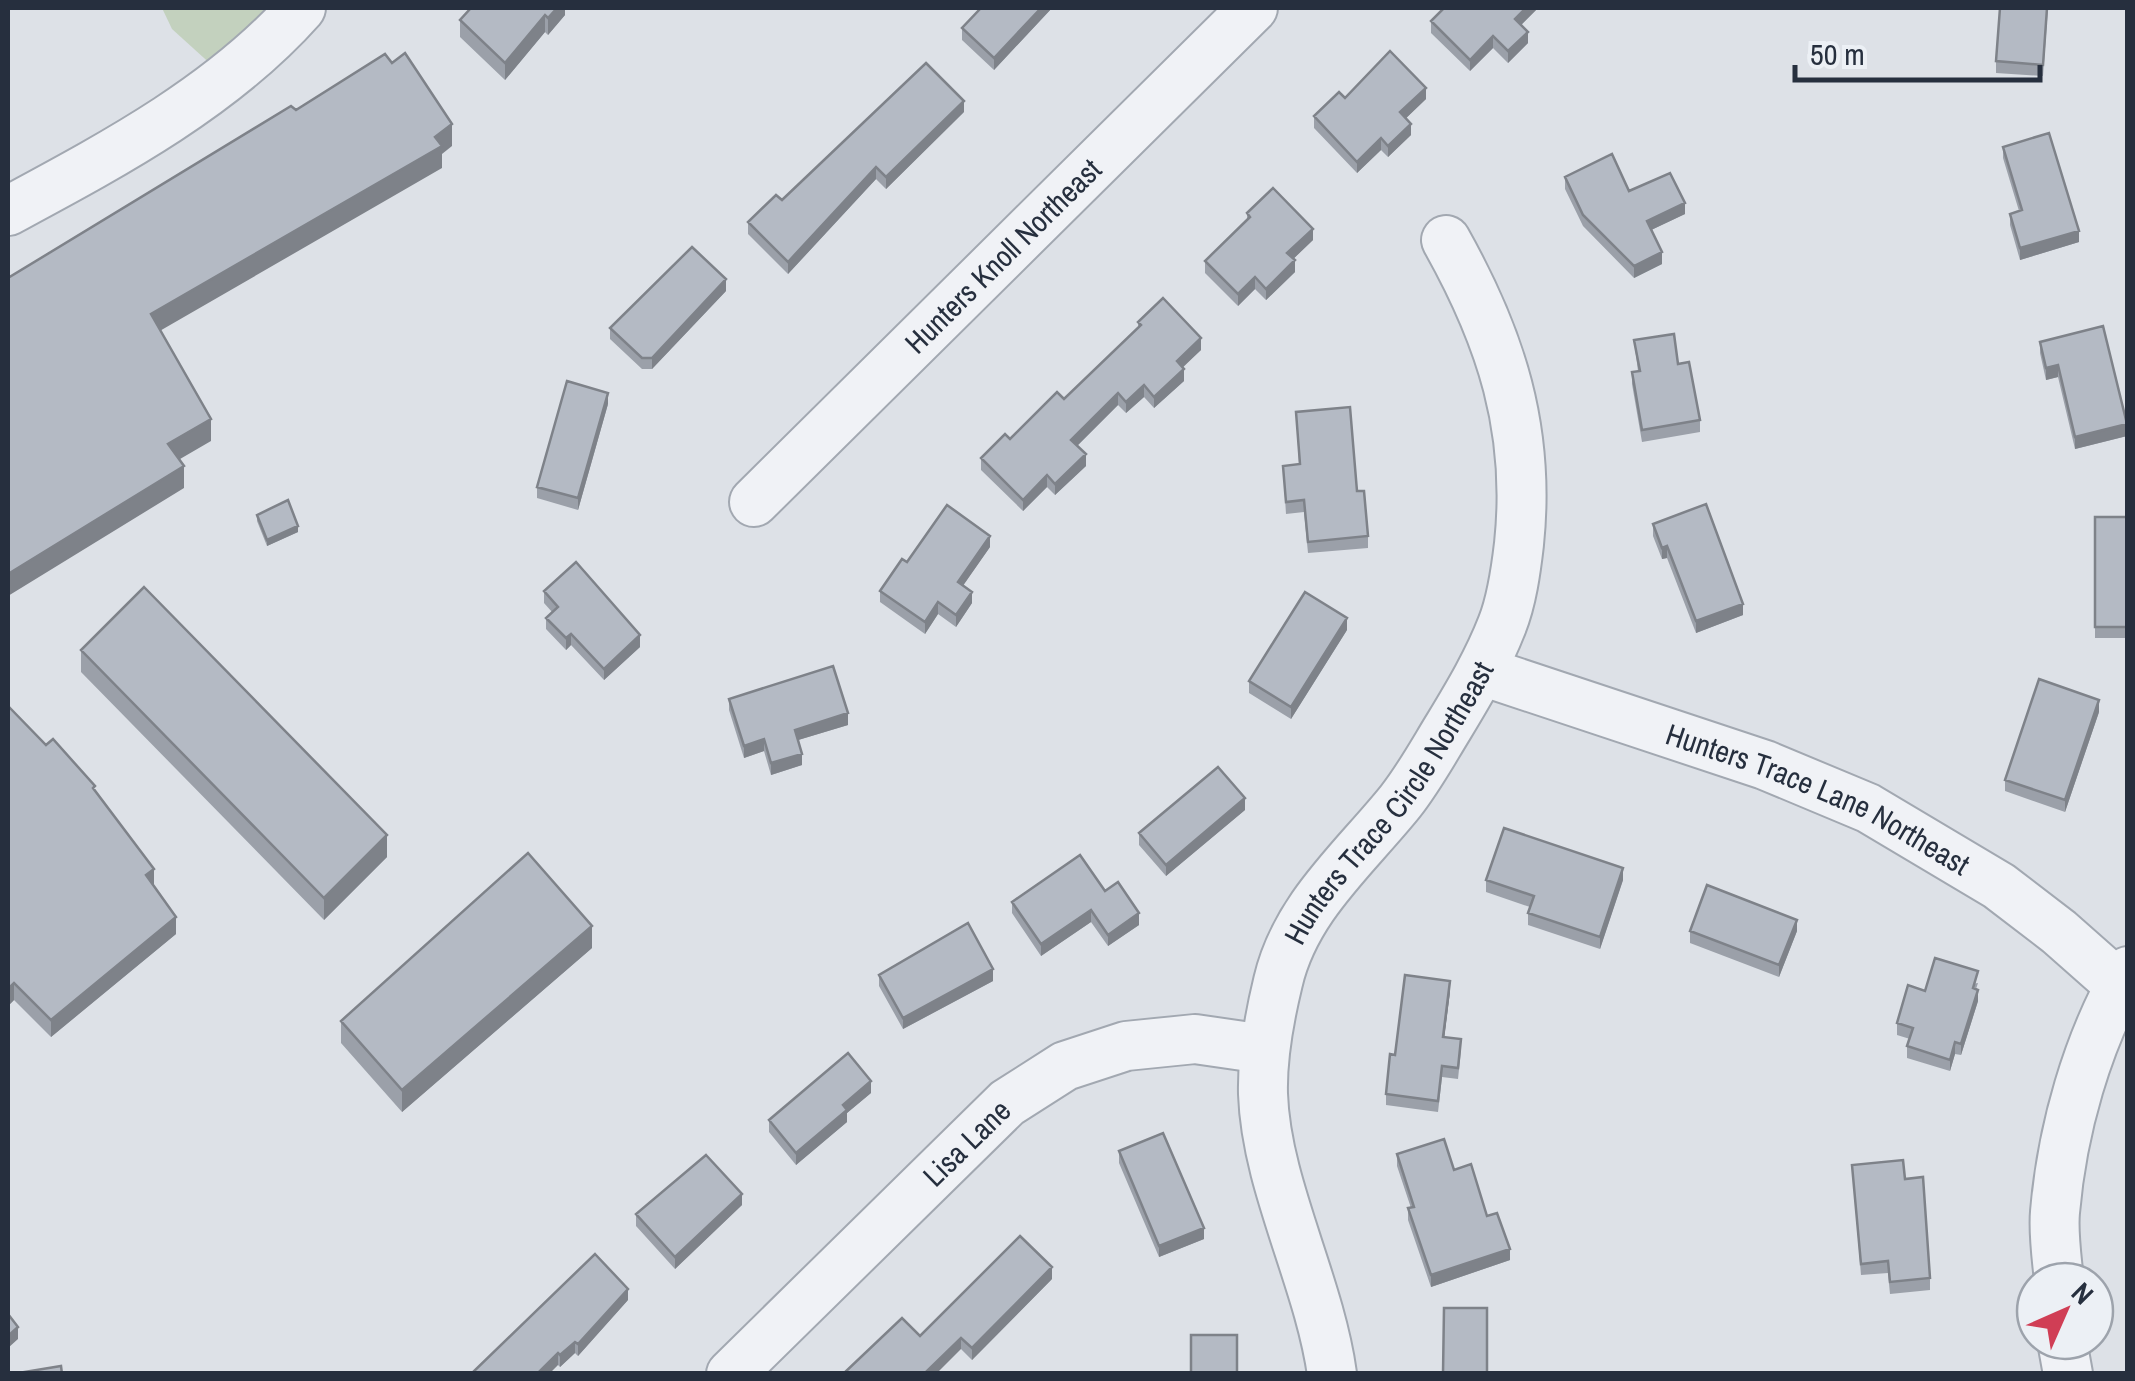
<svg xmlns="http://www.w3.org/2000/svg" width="2135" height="1381" font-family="'Archivo Narrow',sans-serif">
<rect width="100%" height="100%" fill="#dde1e7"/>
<path fill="#c3d1be" d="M162 8H276L215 68 172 29Z"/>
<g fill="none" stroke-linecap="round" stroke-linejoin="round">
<g stroke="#a2a8b1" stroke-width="52">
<g id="minor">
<path d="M8 211C112 155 222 97 301 8"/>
<path id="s1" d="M754 502 1253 8"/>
<path id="s2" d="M1482 671 1765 765 1868 808 1999 886 2059 932 2119 985"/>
<path d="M2059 1281C2057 1259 2053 1234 2055 1212 2062 1130 2087 1042 2128 971"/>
<path d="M2062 1341 2068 1374"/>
<path id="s3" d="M731 1374 1007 1103 1065 1066 1126 1046 1195 1039 1264 1049"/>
<path id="s4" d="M1332 1374C1319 1281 1266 1185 1263 1094 1262 1056 1269 1019 1278 982 1295 908 1354 859 1400 802 1419 778 1433 752 1449 726 1469 693 1488 661 1502 625 1512 600 1516 570 1519 544 1531 430 1501 338 1446 240"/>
</g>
</g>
<use href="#minor" stroke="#f0f2f6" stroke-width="48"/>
</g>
<path fill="#9ba0a9" d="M565 8V15L548 35 545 32 505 80 460 37V20Z
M1052 8 994 70 962 40V28Z
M1444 8H1538L1521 25 1528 43 1508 63 1493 48 1470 71 1431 33V21Z
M2048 8 2043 76 1996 73V61Z
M1345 98 1426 99 1406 118 1411 135 1388 157 1381 150 1357 173 1314 128V116Z
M964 112 886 189 876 179 788 274 748 234V222L782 200Z
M2003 147 2079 242 2020 260 2010 225V214L2019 211 2003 158Z
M1565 177 1629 191 1685 214 1651 230 1662 264 1634 278 1583 226 1565 189Z
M1247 213 1313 240 1293 259 1295 272 1266 300 1255 289 1238 306 1205 273V261L1247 220Z
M726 291 652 369H642L610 339V328Z
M1138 322 1201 350 1182 367 1184 381 1154 408 1144 397 1126 413 1118 405 1077 446 1086 466 1055 495 1047 487 1023 511 981 470V458L1010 439 1064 399 1138 328Z
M1634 340 1678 364 1700 420V432L1642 442 1632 384V372L1638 371Z
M2040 342 2127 436 2075 449 2058 377 2046 380 2040 353Z
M608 404 578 510 537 498V487Z
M1296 412 1357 491 1368 536V548L1308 553 1304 512 1286 514 1283 466 1299 464Z
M257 515 298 532 267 546 257 521Z
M2095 517H2128V638H2095Z
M1653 524 1743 615 1696 633 1667 558 1662 559 1653 536Z
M990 547 963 585 972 603 956 627 938 614 925 634 880 602V591L907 562Z
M544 591 640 647 604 680 571 645 566 650 546 629V618L552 612 544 603Z
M1347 630 1291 719 1249 693V681Z
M81 650 387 857 324 920 81 672Z
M729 699 848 725 798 740 802 765 771 775 764 751 744 758 729 710Z
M8 710 95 792 154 886 176 934 51 1037 14 1000 8 1006Z
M2099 712 2065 812 2005 791V780Z
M1245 810 1166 876 1139 845V833Z
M1486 880H1623L1600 949 1528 925V913L1530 907 1486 892Z
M1105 891 1139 925 1108 946 1091 922 1041 956 1012 913V902Z
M1690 931H1797L1779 977 1690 943Z
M592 948 402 1112 341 1043V1021Z
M879 975 993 981 903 1029 879 986Z
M1978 983 1976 989 1978 1001 1961 1055 1955 1054 1950 1071 1907 1058V1046L1910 1039 1897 1035V1023L1925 991Z
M1450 992 1444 1037 1461 1050 1458 1079 1442 1077 1438 1112 1386 1105V1094L1395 1055Z
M871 1093 847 1113V1122L796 1165 769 1132V1120Z
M1119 1151 1204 1239 1159 1257 1119 1163Z
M1397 1154 1454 1170 1487 1216 1510 1260 1431 1287 1408 1220V1208H1411L1397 1166Z
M1852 1165 1905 1179 1930 1278V1290L1890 1294 1888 1273 1861 1275Z
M742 1205 675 1269 636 1226V1214Z
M1052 1279 972 1360 961 1349 920 1336Z
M628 1300 578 1356 575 1353 560 1367 558 1365 471 1374Z"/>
<path fill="#7e8289" d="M557 8H565V15L548 35V18Z
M1041 8H1052L994 70V58Z
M1526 8H1538L1515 31V19Z
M545 15V32L505 80V63Z
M1528 32V43L1508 63V51Z
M1493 36V48L1470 71V60Z
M1426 88V99L1400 124V112Z
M964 101V112L886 189V177Z
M452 124V146L442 154V168L151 336V314L435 137Z
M1411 124V135L1388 157V146Z
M1381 138V150L1357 173V162Z
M876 167V179L788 274V262Z
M1685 203V214L1647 232V221Z
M1313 229V240L1287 265V253Z
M2079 231V242L2020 260V248Z
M1662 252V264L1634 278V266Z
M1295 260V272L1266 300V289Z
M1255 277V289L1238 306V294Z
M726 279V291L652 369V358Z
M1201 338V350L1177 373V361Z
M2058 365V377L2046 380V368Z
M1184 369V381L1154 408V397Z
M1144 385V397L1126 413V402Z
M608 393V404L578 510V498Z
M1118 393V405L1071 452V440Z
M211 419V441L168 466V444Z
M2127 424V436L2075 449V437Z
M1086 454V466L1055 495V484Z
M184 466V488L8 596V574Z
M1047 475V487L1023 511V500Z
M298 526V532L267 546V540Z
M990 536V547L958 593V582Z
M1667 546V558L1662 559V548Z
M972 592V603L956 627V615Z
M938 602V614L925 634V622Z
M1743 604V615L1696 633V621Z
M1347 618V630L1291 719V707Z
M571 634V645L566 650V638Z
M640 635V647L604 680V669Z
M2099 700V712L2065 812V800Z
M848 713V725L795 741V730Z
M764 739V751L744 758V746Z
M802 754V765L771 775V763Z
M1245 798V810L1166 876V865Z
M387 835V857L324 920V898Z
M1623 868V880L1600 949V937Z
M154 869V886L146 875Z
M1091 910V922L1041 956V944Z
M1139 913V925L1108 946V935Z
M176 917V934L51 1037V1020Z
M1797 920V931L1779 977V965Z
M592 926V948L402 1112V1090Z
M993 969V981L903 1029V1018Z
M1450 981V992L1443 1048V1037Z
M14 983V1000L8 1006V989Z
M1978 990V1001L1961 1055V1044Z
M1955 1042V1054L1950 1071V1060Z
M871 1081V1093L847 1113V1122L796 1165V1153L843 1105Z
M742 1194V1205L675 1269V1257Z
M1204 1228V1239L1159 1257V1246Z
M1510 1249V1260L1431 1287V1275Z
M1052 1267V1279L972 1360V1348Z
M628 1289V1300L578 1356V1344Z
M18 1327V1339L8 1348V1336Z
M961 1338V1349L936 1374H924Z
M575 1342V1353L560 1367V1355Z
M558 1353V1365L549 1374H537Z"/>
<path fill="#b4bac4" stroke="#7e8289" stroke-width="2.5" d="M471 8H557L548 18 545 15 505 63 460 20Z
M981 8H1041L994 58 962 28Z
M1444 8H1526L1515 19 1528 32 1508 51 1493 36 1470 60 1431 21Z
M2000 8H2047L2043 65 1996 61Z
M1390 51 1426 88 1400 112 1411 124 1388 146 1381 138 1357 162 1314 116 1339 92 1345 98Z
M405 53 452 124 435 137 442 146 151 314 211 419 168 444 184 466 8 574V278L291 106 296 110 385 54 392 63Z
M926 63 964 101 886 177 876 167 788 262 748 222 776 195 782 200Z
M2049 133 2079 231 2020 248 2010 214 2022 210 2003 147Z
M1612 154 1629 191 1670 173 1685 203 1647 221 1662 252 1634 266 1583 215 1565 177Z
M1273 188 1313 229 1287 253 1295 260 1266 289 1255 277 1238 294 1205 261 1250 217 1247 213Z
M692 247 726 279 652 358H642L610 328Z
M1163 298 1201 338 1177 361 1184 369 1154 397 1144 385 1126 402 1118 393 1071 440 1086 454 1055 484 1047 475 1023 500 981 458 1005 434 1010 439 1057 392 1064 399 1141 325 1138 322Z
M2103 326 2127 424 2075 437 2058 365 2046 368 2040 342Z
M1674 334 1678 364 1689 362 1700 420 1642 430 1632 372 1640 371 1634 340Z
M567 381 608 393 578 498 537 487Z
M1350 407 1357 491H1364L1368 536 1308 542 1304 500 1286 502 1283 466 1300 464 1296 412Z
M288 500 298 526 267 540 257 515Z
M1706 504 1743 604 1696 621 1667 546 1662 548 1653 524Z
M947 505 990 536 958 582 972 592 956 615 938 602 925 622 880 591 902 559 907 562Z
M2095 517H2128V627H2095Z
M576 562 640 635 604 669 571 634 566 638 546 618 558 607 544 591Z
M144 587 387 835 324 898 81 650Z
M1305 592 1347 618 1291 707 1249 681Z
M833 666 848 713 795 730 802 754 771 763 764 739 744 746 729 699Z
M2039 679 2099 700 2065 800 2005 780Z
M10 708 46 745 53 739 95 786 93 788 154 869 146 875 176 917 51 1020 14 983 8 989V710Z
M1218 767 1245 798 1166 865 1139 833Z
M1504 828 1623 868 1600 937 1528 913 1534 896 1486 880Z
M528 853 592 926 402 1090 341 1021Z
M1080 855 1105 891 1118 882 1139 913 1108 935 1091 910 1041 944 1012 902Z
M1707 885 1797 920 1779 965 1690 931Z
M968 923 993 969 903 1018 879 975Z
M1935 958 1978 971 1973 988 1978 990 1961 1044 1955 1042 1950 1060 1907 1046 1913 1028 1897 1023 1908 985 1925 991Z
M1405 975 1450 981 1443 1037 1461 1039 1458 1068 1442 1066 1438 1101 1386 1094 1390 1054 1395 1055Z
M848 1053 871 1081 843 1105 847 1110 796 1153 769 1120Z
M1163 1133 1204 1228 1159 1246 1119 1151Z
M1444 1139 1454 1170 1471 1164 1487 1216 1497 1213 1510 1249 1431 1275 1408 1208 1414 1207 1397 1154Z
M706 1155 742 1194 675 1257 636 1214Z
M1903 1160 1905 1179 1923 1177 1930 1278 1890 1282 1888 1261 1861 1264 1852 1165Z
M1020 1236 1052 1267 972 1348 961 1338 924 1374H843L902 1318 920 1336Z
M595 1254 628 1289 578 1344 575 1342 560 1355 558 1353 537 1374H471Z
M1444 1308H1487V1374H1443Z
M8 1314 18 1327 8 1336Z
M1191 1335H1237V1374H1191Z
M61 1366 62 1374H18V1373Z"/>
<g text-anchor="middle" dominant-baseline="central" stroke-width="9" stroke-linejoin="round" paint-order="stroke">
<g font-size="30" fill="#262f3e" stroke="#ecf0f5">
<text stroke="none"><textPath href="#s1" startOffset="350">Hunters Knoll Northeast</textPath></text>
<text stroke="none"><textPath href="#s2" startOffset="360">Hunters Trace Lane Northeast</textPath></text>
<text stroke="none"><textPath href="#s4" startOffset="615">Hunters Trace Circle Northeast</textPath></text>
<text stroke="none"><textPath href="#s3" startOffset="330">Lisa Lane</textPath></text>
</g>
</g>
<rect width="2135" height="1381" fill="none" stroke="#262f3e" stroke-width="20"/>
<g transform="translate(2065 1311) rotate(45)"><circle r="48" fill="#ecf0f5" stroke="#9da3ac" stroke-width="2.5"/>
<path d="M0-8L18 38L0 25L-18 38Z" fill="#d03e55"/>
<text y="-15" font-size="28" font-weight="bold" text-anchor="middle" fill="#262f3e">N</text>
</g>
<path d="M1795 65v15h245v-15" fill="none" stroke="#262f3e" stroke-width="5"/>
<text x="1810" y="65" font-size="30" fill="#262f3e" stroke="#ecf0f5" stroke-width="8" paint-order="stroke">50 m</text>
</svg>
